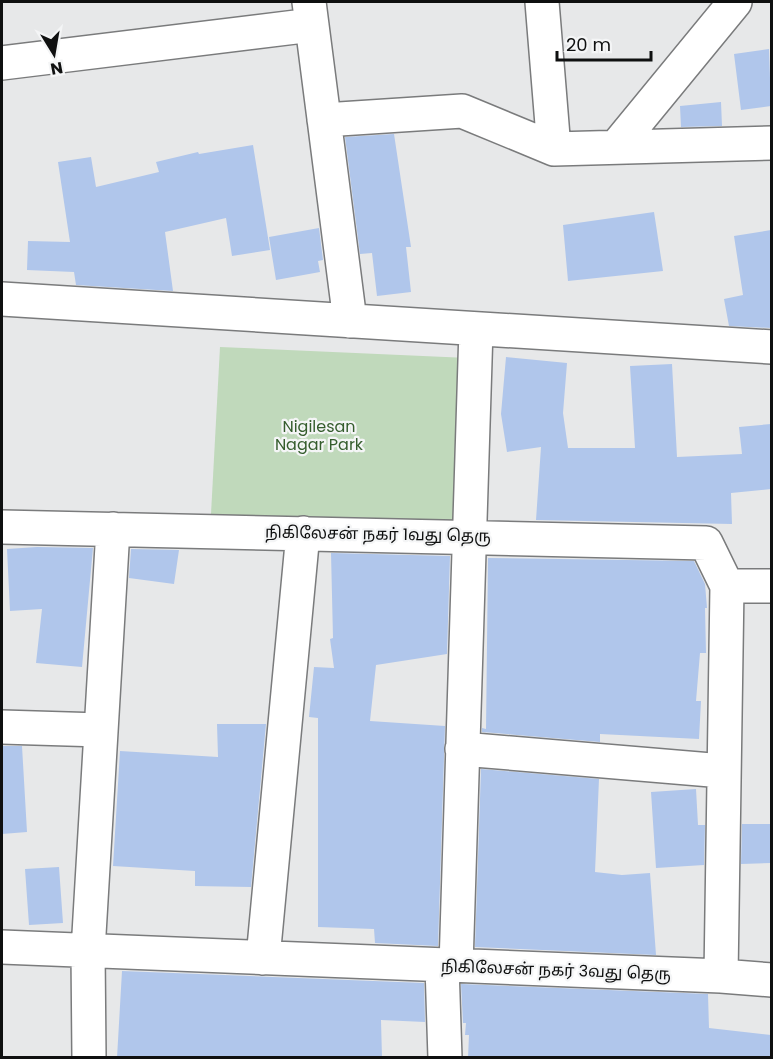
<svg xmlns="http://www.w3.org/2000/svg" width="773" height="1059" font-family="Poppins,'Noto Sans Tamil',sans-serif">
<rect width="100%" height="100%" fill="#e7e8e9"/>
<path fill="#c0d9bb" d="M220 347 468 358 460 526 211 514Z"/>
<path fill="#b0c6eb" d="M769 49 771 106 741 110 734 54Z
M721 102 722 126 681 127 680 106Z
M394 134 411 247H406L411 292 377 296 372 253 360 254 345 137Z
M253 145 270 250 232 256 226 218 165 232 173 291 76 285 74 272 27 270 28 241 70 242 58 162 91 157 96 187 159 172 156 162 198 152 199 154Z
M654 212 663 271 568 281 563 225Z
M319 228 323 260 318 261 320 272 276 280 269 237Z
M771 230V328L729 326 724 299 743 295 734 236Z
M506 357 567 363 563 413 568 448H635L630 366 672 364 677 457 742 454 739 427 771 424V489L731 493 732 524 536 520 541 447 507 452 501 414Z
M37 547 93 548 82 667 36 663 42 609 10 611 7 549Z
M131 549 179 550 174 584 129 578Z
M331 553 450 556 447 654 376 665 370 721 445 726 438 946 375 943 374 929 318 927V718L309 717 314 667 334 668 330 639 333 638Z
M488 558 694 561 705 584 707 608H705L706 653H700L696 701H701L699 739 600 734V742L482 732V728L486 729Z
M217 724H266L251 887 195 886V871L113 866 120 751 218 757Z
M2 746H22L27 832 2 834Z
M481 769 599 779 595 872 622 875 650 873 656 955 475 947Z
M696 789 698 825H705L704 865 656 868 651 792Z
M742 824H771V863L741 864Z
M59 867 63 923 29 925 25 869Z
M122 971 424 983 425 1022 381 1020 382 1058H117Z
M461 984 708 994 709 1028 771 1035V1058H468L469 1035H465L466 1023H463Z"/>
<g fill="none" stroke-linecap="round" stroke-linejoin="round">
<g stroke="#7a7b7c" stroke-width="36">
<path id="minor" d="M309 2 350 321
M542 2 554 149
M2 63 312 25
M324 120 462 111 554 149 772 143
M616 147 735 2
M2 299 772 347
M2 527 706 543 727 586 721 976 2 947
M727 586H772
M2 727 101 730
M462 749 723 771
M263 958 303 533
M442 966 445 1058
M456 966 476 329
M721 976 772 980
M89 1058 88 951 113 529"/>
</g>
<use href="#minor" stroke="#fff" stroke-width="33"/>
</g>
<g text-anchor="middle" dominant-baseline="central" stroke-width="4.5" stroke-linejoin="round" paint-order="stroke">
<g font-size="16" fill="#355d2d" stroke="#f4f5f6">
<text x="319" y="426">Nigilesan<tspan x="319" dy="18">Nagar Park</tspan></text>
</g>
<g font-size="16" fill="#0f1010" stroke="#f4f5f6">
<text transform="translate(378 534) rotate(1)">நிகிலேசன் நகர் 1வது தெரு</text>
<text transform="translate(556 970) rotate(2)">நிகிலேசன் நகர் 3வது தெரு</text>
</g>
</g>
<rect width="773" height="1059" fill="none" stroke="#0f1010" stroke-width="6"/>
<g transform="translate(54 54) rotate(169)" stroke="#f4f5f6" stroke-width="4.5" paint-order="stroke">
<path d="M0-4.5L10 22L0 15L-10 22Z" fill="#0f1010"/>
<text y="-9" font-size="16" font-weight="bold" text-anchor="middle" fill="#0f1010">N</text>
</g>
<path d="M557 51v9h94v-9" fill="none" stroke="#0f1010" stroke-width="3"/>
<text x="566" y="51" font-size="18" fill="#0f1010" stroke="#f4f5f6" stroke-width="4.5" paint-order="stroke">20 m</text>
</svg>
